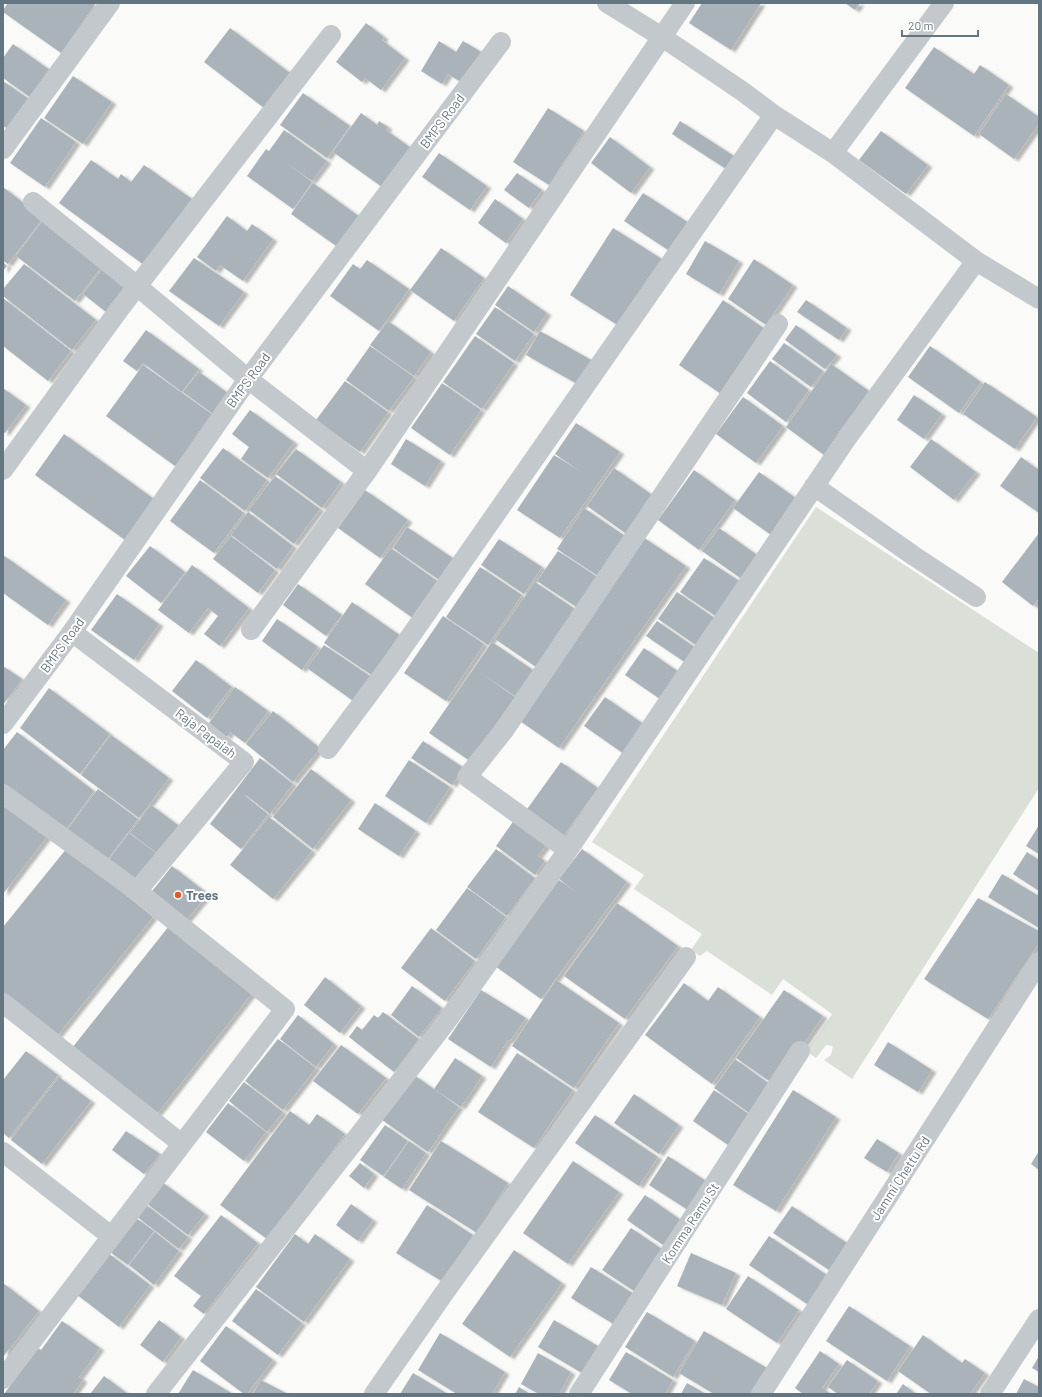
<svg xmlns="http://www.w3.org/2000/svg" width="1042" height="1397" font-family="Barlow,sans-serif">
<defs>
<filter id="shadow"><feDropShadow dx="4.5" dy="2.5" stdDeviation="1" flood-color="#0004"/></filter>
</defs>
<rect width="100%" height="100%" fill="#fafaf8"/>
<path fill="#dadfd7" d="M816 507 1039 653V788L852 1079 824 1060 831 1055 833 1046 826 1045 816 1058 806 1051 832 1014 783 979 772 995 707 951 700 956 691 950 702 934 634 889 644 875 592 842Z"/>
<path fill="#aab3b9" filter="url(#shadow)" d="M8 3H96L61 53 3 12V10Z
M702 3H761L731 50 689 23Z
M845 3H860L855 10Z
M366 23 384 37 382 40 405 58 381 90 365 78 362 82 336 62Z
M230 28 290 73 264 108 204 62Z
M439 41 456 52 463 41 483 53 464 84 448 74 442 84 421 71Z
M13 44 50 70 31 98 3 78V58Z
M934 47 974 74 980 65 1009 85 974 136 905 88Z
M73 76 112 102 83 144 44 118Z
M3 81 29 99 8 129 3 126Z
M303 93 350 126 327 158 280 125Z
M1006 94 1039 117V124L1014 159 979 134Z
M548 108 584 131 549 185 513 162Z
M361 113 377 125 379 121 388 127 386 130 411 148 382 187 333 152Z
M41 118 76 142 45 187 10 163Z
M680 121 734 156 726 169 672 134Z
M284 130 327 161 312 181 285 162 312 182 293 209 247 176 266 149 269 151Z
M881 131 928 165 906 194 859 160Z
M610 137 650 167 631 193 591 163Z
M439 153 487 186 470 210 422 177Z
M91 160 118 179 121 174 131 182 144 165 192 199 144 265 59 203Z
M517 173 542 190 529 208 504 190Z
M313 183 360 217 339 248 291 214Z
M3 187 43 218 8 264 3 261Z
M643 193 689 223 671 252 624 221Z
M495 199 523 219 506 243 478 223Z
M227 216 247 231 252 224 273 239 243 281 220 265 216 271 197 257Z
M44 219 103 265 75 301 16 256Z
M613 228 665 261 622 328 570 295Z
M705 241 739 261 719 294 686 274Z
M441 248 484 278 454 321 410 290Z
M194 258 244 292 219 326 169 291Z
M754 259 793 285 766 325 728 299Z
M367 260 409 289 379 331 330 296 353 264 360 269Z
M3 262 7 266 3 271Z
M24 264 96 320 72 350 3 296V289Z
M105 266 128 284 106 312 83 294Z
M508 286 547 313 534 332 495 305Z
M3 298 71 351 48 381 3 346Z
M723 300 765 329 721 394 679 365Z
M806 300 847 328 839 340 797 312Z
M495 307 534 334 515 361 476 334Z
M388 321 431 352 414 376 370 345Z
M796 325 837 355 825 369 785 340Z
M146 330 199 369 182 392 143 363 137 371 123 361Z
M540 331 593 361 579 385 526 355Z
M475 336 514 363 482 409 443 382Z
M784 343 823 371 811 387 772 359Z
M370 346 414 377 389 411 346 380Z
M930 346 981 382 959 413 908 377Z
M770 361 809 390 786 422 747 393Z
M831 364 869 391 824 455 786 427Z
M143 365 213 415 175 466 106 416Z
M199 372 229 394 213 414 183 392Z
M345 381 388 412 360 452 316 420Z
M985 382 1037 417 1015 449 963 414Z
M442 383 481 410 450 455 411 428Z
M3 388 26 405 5 433 3 432Z
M914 395 942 414 924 439 897 420Z
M743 397 783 426 756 463 716 434Z
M250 410 294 442 268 478 241 459 249 447 232 434Z
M576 423 620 452 560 538 517 510 554 455 581 472 555 454Z
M64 434 154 499 125 540 35 475Z
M406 439 441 461 425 486 391 464Z
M931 439 976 472 954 500 910 467Z
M223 448 267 480 245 511 200 478Z
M296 449 341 482 322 508 276 474Z
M1021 457 1039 470V513L1000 486Z
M614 468 655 497 628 535 587 506Z
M694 470 735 500 699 550 658 520Z
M759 472 800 501 774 537 733 508Z
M275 476 320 509 294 544 249 510Z
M200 480 244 513 214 553 170 521Z
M365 490 408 520 380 558 338 528Z
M584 508 625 536 598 576 557 549Z
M248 512 293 546 277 569 231 535Z
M407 527 457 561 442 582 393 548Z
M719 528 760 557 743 580 702 551Z
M1039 533V598L1033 606 1002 582Z
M231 536 275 570 258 593 213 559Z
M643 537 686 566 559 748 517 719Z
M499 539 542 567 524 594 481 565Z
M150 546 185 572 161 603 126 576Z
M391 548 440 583 414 619 365 584Z
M558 551 599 578 578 608 537 581Z
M3 555 66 600 48 625 3 593Z
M704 558 741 582 717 617 680 592Z
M192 565 249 608 220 646 204 634 218 616 208 608 189 633 158 610Z
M480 567 522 595 488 645 446 617Z
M535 582 575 609 536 667 495 639Z
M298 584 342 615 326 636 283 605Z
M677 592 716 619 697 646 658 619Z
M117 594 159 624 134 660 91 630Z
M352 602 401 636 373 676 324 643Z
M443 616 484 644 446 701 404 673Z
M277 619 318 647 302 670 262 641Z
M657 621 696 648 686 663 646 636Z
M492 642 533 670 515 696 478 671 515 697 470 761 429 733Z
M324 645 373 678 356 703 307 668Z
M644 648 679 672 660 699 625 675Z
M196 660 232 687 207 718 172 691Z
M3 666 22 679 3 705Z
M235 687 268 711 245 743 230 732 227 737 209 723Z
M49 688 110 734 80 774 20 728Z
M605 697 645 725 624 754 584 726Z
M273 711 320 748 293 782 246 744Z
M17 732 94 791 65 831 3 784V750Z
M111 735 169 778 139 818 81 775Z
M423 741 464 768 452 785 411 758Z
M260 758 293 784 270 814 246 795 245 796 268 814 241 849 210 824Z
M409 760 450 787 426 823 385 796Z
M561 762 598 788 562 838 525 812Z
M311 769 351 800 313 849 273 817Z
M98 789 138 819 107 860 67 830Z
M3 799 49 834 3 894Z
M375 803 416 831 399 856 358 829Z
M151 805 182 828 161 856 130 833Z
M269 817 312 851 273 899 230 865Z
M515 819 548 843 538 856 545 861 535 875 496 846Z
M1039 825V854L1026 846Z
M129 833 160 856 139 884 108 861Z
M67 848 153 917 57 1036 3 994V927Z
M496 849 535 878 507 916 467 887Z
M582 849 627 882 541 999 495 966 559 880 576 892 559 879Z
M1027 852 1039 860V891L1013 874Z
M172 866 208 894 184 923 149 895Z
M1002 874 1039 896V928L988 897Z
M467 888 506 917 476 959 436 930Z
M978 898 1039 931V943L988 1019 924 979Z
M617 903 678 946 625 1019 564 976Z
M169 926 253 992 157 1114 72 1048Z
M431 928 475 961 445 1001 401 968Z
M325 977 361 1006 340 1033 304 1005Z
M556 980 619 1023 574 1088 512 1046Z
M684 983 708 1001 718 987 760 1017 712 1084 645 1035Z
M412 986 442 1008 419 1037 391 1015Z
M481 990 526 1018 510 1041 508 1040 491 1067 448 1039Z
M784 990 823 1016 775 1085 736 1058Z
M383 1012 419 1039 394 1072 349 1037 357 1026 362 1030 374 1015 378 1018Z
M298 1015 334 1044 316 1067 280 1039Z
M278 1039 316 1068 283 1110 245 1081Z
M888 1042 932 1070 918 1092 874 1065Z
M341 1045 386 1078 358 1114 313 1081Z
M26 1051 58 1075 9 1138 3 1133V1080Z
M517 1053 573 1090 534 1148 478 1112Z
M455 1058 482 1076 461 1107 434 1089Z
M735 1059 775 1088 755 1117 714 1088Z
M414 1075 459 1107 428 1152 382 1120Z
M59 1077 91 1101 42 1164 11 1140Z
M244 1082 283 1112 267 1132 229 1101Z
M714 1090 753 1117 731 1147 693 1121Z
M793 1090 836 1117 776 1211 733 1185Z
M634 1094 679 1125 659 1154 614 1123Z
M228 1103 266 1132 244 1161 206 1132Z
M290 1111 309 1125 317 1114 345 1134 267 1239 220 1205Z
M595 1115 658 1157 639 1186 575 1143Z
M385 1125 408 1141 383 1176 360 1160Z
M126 1131 160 1154 144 1174 112 1150Z
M877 1139 899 1153 887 1172 864 1158Z
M409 1141 426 1153 402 1189 384 1177Z
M441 1141 508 1183 477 1233 409 1190Z
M1039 1151V1170L1031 1164Z
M668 1156 709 1183 691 1212 649 1185Z
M573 1161 619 1192 568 1264 523 1233Z
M360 1163 374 1174 364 1188 349 1176Z
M162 1182 205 1214 188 1235 146 1203Z
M645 1195 681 1220 663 1245 627 1220Z
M145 1204 188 1237 179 1249 136 1216Z
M351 1204 373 1220 358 1241 336 1225Z
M427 1205 473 1235 443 1282 396 1253Z
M792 1206 847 1243 829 1270 773 1233Z
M221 1215 258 1243 204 1314 193 1306 201 1296 174 1276Z
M136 1218 154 1231 128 1265 110 1252Z
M631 1228 662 1249 634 1291 602 1270Z
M155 1232 179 1251 154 1285 129 1265Z
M295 1234 308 1244 315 1234 350 1259 304 1322 256 1287Z
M769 1236 827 1275 807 1304 749 1265Z
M514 1250 562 1283 510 1357 462 1324Z
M108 1253 150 1285 119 1327 76 1294Z
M691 1253 736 1273 722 1305 677 1286Z
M591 1267 634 1294 615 1325 571 1298Z
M748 1276 799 1310 777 1343 726 1309Z
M3 1283 39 1311 3 1357Z
M256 1289 302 1323 278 1355 232 1321Z
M849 1306 910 1346 887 1381 826 1341Z
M647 1312 695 1341 673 1377 625 1347Z
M159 1320 181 1337 163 1362 140 1345Z
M554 1320 598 1346 582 1373 538 1347Z
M62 1321 100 1348 79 1377 83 1380 73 1394H4L38 1348 41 1350Z
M226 1326 273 1360 247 1394H244L200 1361Z
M704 1331 767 1368 752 1394H714L679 1373Z
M440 1333 505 1372 492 1394H457L418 1370Z
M923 1335 962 1363 965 1359 985 1373 970 1394H931L898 1371Z
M820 1351 839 1364 822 1388 831 1394H803L795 1388Z
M626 1352 673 1380 665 1394H632L609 1380Z
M538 1353 571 1372 559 1394H539L521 1384Z
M1039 1356V1372L1032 1368Z
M847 1360 878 1381 869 1394H838L828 1387Z
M193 1370 233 1394H178Z
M413 1373 448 1394H400Z
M104 1376 128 1394H90Z
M1024 1379 1039 1387V1394H1016Z
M261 1380 288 1394H253Z
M687 1383 706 1394H681Z
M903 1384 916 1394H896Z
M519 1387 530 1394H515Z"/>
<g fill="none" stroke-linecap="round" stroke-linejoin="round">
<path stroke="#c3c8cc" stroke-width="20" d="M607 3 662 37 742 91 774 115 833 153 944 3
M3 149 110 3
M833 153 976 261 1039 299
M33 202 137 286 248 379 367 471
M3 470 118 311 331 35
M814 486 914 556 976 597
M251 630 367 471 455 342 685 3
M72 632 244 762 137 891
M3 724 72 632 248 379 501 42
M328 749 389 667 774 115
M3 794 137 891 285 1009 3 1379
M568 850 467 777 505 729 778 324
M3 1003 182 1144
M3 1152 111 1236
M156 1394 353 1143 449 1018 568 850 847 438 976 261
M374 1394 442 1296 686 957
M579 1394 800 1051
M761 1394 1039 962
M990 1394 1039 1319"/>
</g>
<circle fill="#e4572e" stroke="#fff" stroke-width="1.5" cx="178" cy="895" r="4"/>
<g text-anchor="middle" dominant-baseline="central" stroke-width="4" stroke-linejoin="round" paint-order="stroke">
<g font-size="13" fill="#657683" stroke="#fff">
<text transform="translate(442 121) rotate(-53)">BMPS Road</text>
<text transform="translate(248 380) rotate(-54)">BMPS Road</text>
<text transform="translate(62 645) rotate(-54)">BMPS Road</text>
<text transform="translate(206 733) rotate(37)">Raja Papaiah</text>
<text transform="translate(900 1178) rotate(-57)">Jammi Chettu Rd</text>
<text transform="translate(690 1223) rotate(-57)">Komma Ramu St</text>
</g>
<g font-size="13" font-weight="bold" fill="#657683" stroke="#fff" text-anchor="start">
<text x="186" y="895">Trees</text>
</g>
</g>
<rect width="1042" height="1397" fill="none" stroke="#657683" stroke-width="8"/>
<path d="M902 30v6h76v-6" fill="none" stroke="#657683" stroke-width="2"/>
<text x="908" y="30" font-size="12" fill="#657683" stroke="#ffffff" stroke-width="3" paint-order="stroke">20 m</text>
</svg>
